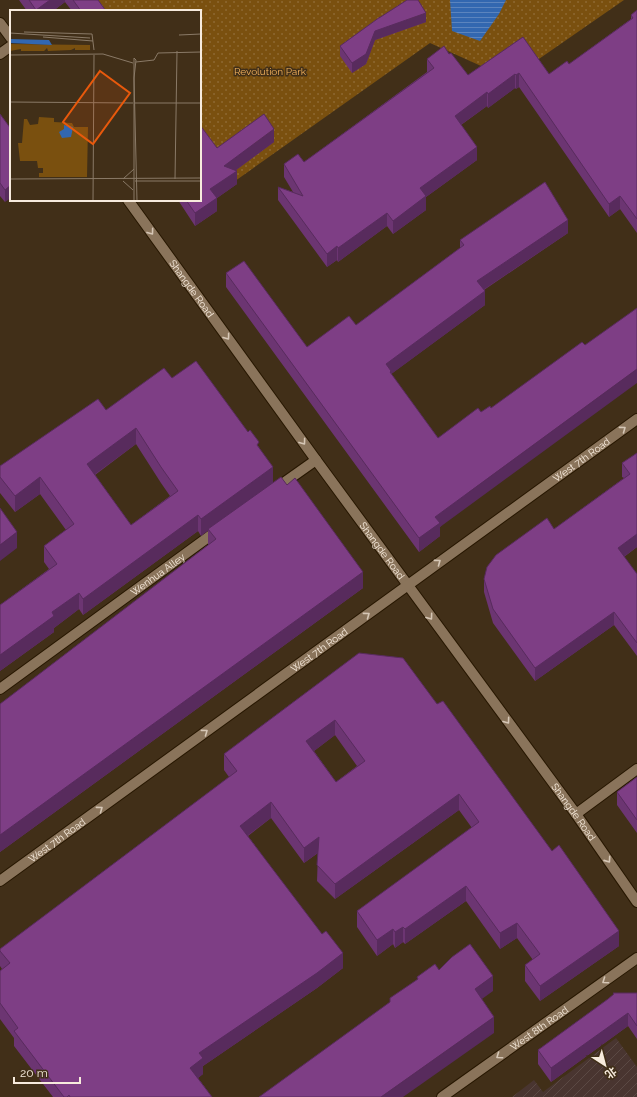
<svg xmlns="http://www.w3.org/2000/svg" width="637" height="1097" font-family="Raleway,'Noto Sans SC',sans-serif">
<defs>
<pattern id="industrial-furrows" width="10" height="10" patternUnits="userSpaceOnUse"><rect width="10" height="10" fill="#493530"/><path d="M-1 1l2-2M0 10L10 0M9 11l2-2" fill="none" stroke="#5b4944"/></pattern>
<pattern id="park-dots" width="8" height="8" patternUnits="userSpaceOnUse"><rect width="8" height="8" fill="#7a500f"/><path d="M2 2h.1M6 6h.1" fill="none" stroke="#8e6932" stroke-width="1.8" stroke-linecap="round"/></pattern>
<pattern id="water-rules" width="6" height="5" patternUnits="userSpaceOnUse"><rect width="6" height="5" fill="#3267b0"/><path d="M0 2.5h6" fill="none" stroke="#5b84be"/></pattern>
</defs>
<rect width="100%" height="100%" fill="#412f18"/>
<path fill="url(#industrial-furrows)" d="M616 1038 637 1067V1097H512L534 1080 543 1092Z"/>
<path fill="url(#park-dots)" d="M93 0H624L510 79 430 43 228 186 200 148V11H101Z"/>
<path fill="url(#water-rules)" d="M450 0H506L499 14 480 41 452 31Z"/>
<g fill="none" stroke-linecap="round" stroke-linejoin="round">
<g stroke="#271701" stroke-width="12">
<g id="minor">
<path d="M0 54 11 46"/>
<path d="M275 489 316 460"/>
<path id="s1" d="M0 689 218 530"/>
<path d="M576 814 637 769"/>
<path id="s2" d="M442 1097 637 958"/>
</g>
</g>
<g stroke="#271701" stroke-width="12">
<g id="tertiary">
<path d="M0 23 11 38"/>
<path id="s3" d="M128 200 316 460 576 814 637 902"/>
<path id="s4" d="M0 881 637 419"/>
</g>
</g>
<use href="#minor" stroke="#8a745b" stroke-width="10"/>
<use href="#tertiary" stroke="#8a745b" stroke-width="10"/>
</g>
<path fill="#6c3572" fill-rule="evenodd" d="M19 0H98L106 11H72L65 2 53 11H27Z
M637 10V233L620 209 609 217 519 87 516 89 515 88 488 108 487 106 461 125 477 160 426 197V210L393 234 387 226 338 262 337 260 327 267 278 200V187L293 192 284 177V164L304 162 427 72V59L449 54 468 75 523 37 549 74 569 64 631 19V15Z
M380 18 426 22 375 40 366 64 352 73 340 56V46Z
M0 114 11 129 5 202 0 196Z
M274 142 236 170 237 184 217 198V211L195 226 178 200H200L217 148Z
M568 233 484 290 485 305 391 374 438 438 481 412 491 408 585 345 440 527V536L419 552 226 287V273L307 347 356 325 460 248V240Z
M172 378 259 447 273 482 363 588 0 852V704L208 545V530L201 536 198 531 83 615 79 609 54 628V632L0 671V605L49 569 44 562V546L66 530 40 494 15 512 0 493V466L106 410ZM136 444 161 483 170 496 131 525 95 475Z
M637 453V547L624 557 637 574V656L614 625 535 681 493 623 484 592V579L554 529 624 478 622 477V463Z
M359 653 437 704 619 946 540 1001 525 981V965L533 960 517 938 500 949 466 901 405 944 403 942 395 948 393 944 377 956 357 927V911L472 828 459 810 335 899 317 881 318 853 304 863 271 818 248 836 343 968 317 988 203 1066V1074L198 1078 212 1097H53L14 1046V1038L0 1019V971L2 969 0 966V949L229 777 224 770V754ZM335 735 357 766 336 782 314 751Z
M637 777V833L617 805V792Z
M613 993H637V1039L628 1026 551 1082 538 1064V1050L608 999 613 995Z"/>
<path fill="#582b5d" d="M50 0H65V2L53 11H36V10Z
M426 13V22L375 40 366 64 352 73V63L375 31Z
M519 73V87L516 89V75Z
M515 74V88L488 108V94Z
M487 92V106L455 129V116Z
M274 129V142L224 179V166Z
M477 147V160L426 197V210L393 234V221L420 188Z
M237 171V184L217 198V211L195 226V213L210 189Z
M11 185V198L5 202V190Z
M620 196V209L609 217V204Z
M387 213V226L338 262V248Z
M568 220V233L477 294V281Z
M337 246V260L327 267V254Z
M485 291V305L390 375 386 364Z
M637 369V383L440 527V536L419 552V538L435 517Z
M136 428V444L87 480V464Z
M273 467V483L201 536V519Z
M40 477V494L15 512V496Z
M198 515V531L83 615V599Z
M17 532V548L0 561V545Z
M637 534V547L618 561V548Z
M363 572V588L0 852V835Z
M79 593V609L54 628V632L0 671V655L52 612Z
M614 612V625L535 681V668Z
M335 720V735L306 757V741Z
M459 794V810L335 899V884Z
M271 802V818L240 841V826Z
M319 837V852L304 863V848Z
M466 886V901L405 944V929Z
M517 923V938L500 949V933Z
M403 927V942L395 948V932Z
M393 929V944L377 956V940Z
M619 931V946L540 1001V986Z
M343 953V968L317 988 203 1066V1074L190 1084V1068L199 1053Z
M493 976V991L475 1004V989Z
M628 1013V1026L551 1082V1068Z
M494 1017V1033L403 1097H381Z"/>
<path fill="#7e3e85" stroke="#582b5d" fill-rule="evenodd" d="M29 0H50L36 10Z
M73 0H98L106 11H81Z
M407 0H418L426 13 375 31 366 54 352 63 340 46 380 17 379 18Z
M637 10V219L620 196 609 204 519 73 516 75 515 74 488 94 487 92 455 116 477 147 420 188 426 196 393 221 387 213 338 248 337 246 327 254 278 187 303 196 284 164 298 154 304 162 434 68 427 59 444 46 449 54 451 53 468 75 523 37 549 74 567 61 569 64 633 18 631 15Z
M0 114 11 129V185L5 190 0 183Z
M264 114 274 129 224 166 237 171 210 189 217 198 195 213 186 200H200V125L217 148Z
M545 182 568 220 477 281 485 291 386 364 391 371 390 372 438 438 478 408 481 412 490 406 491 408 582 342 585 345 637 308V369L435 517 440 523 419 538 226 273 244 261 307 347 349 316 356 325 464 245 460 240Z
M196 361 248 432 250 430 259 442 257 445 273 467 201 519 198 515 83 599 79 593 52 612 54 616 0 655V605L57 564 44 546 74 524 40 477 15 496 0 477V466L98 399 106 410 164 368 172 378ZM136 428 161 467 178 491 131 525 87 464Z
M637 453V534L618 548 637 574V643L614 612 535 668 493 609 484 579 487 567 496 555 547 518 554 529 630 474 622 463Z
M281 477 287 485 295 478 363 572 0 835V704L216 539 208 529Z
M0 508 17 532 0 545Z
M359 653 403 658 437 704 443 701 552 851 559 845 619 931 540 986 525 965 540 954 517 923 500 933 466 886 405 929 403 927 395 932 393 929 377 940 357 911 479 822 459 794 335 884 317 865 319 837 304 848 271 802 240 826 322 934 326 931 343 953 317 973 199 1053 203 1058 190 1068 212 1097H70L69 1095 67 1097H64L14 1031 18 1028 0 1003V971L10 963 0 951V949L237 771 224 754ZM335 720 365 761 336 782 306 741Z
M637 777V820L617 792Z
M470 944 493 976 475 989 494 1017 381 1097H259L390 1002V998L418 979 417 977 435 964 439 970 452 957Z
M613 993H637V1026L628 1013 551 1068 538 1050 608 999 614 994Z"/>
<defs><path id="oneway-chevron" d="M-2-3.5L2.5 0L-2 3.5" fill="none" stroke-width="1.6" stroke-linecap="round" stroke-linejoin="round"/></defs>
<g stroke="#d6c7b6">
<use href="#oneway-chevron" transform="translate(151 232) rotate(54)"/>
<use href="#oneway-chevron" transform="translate(227 337) rotate(54)"/>
<use href="#oneway-chevron" transform="translate(623 429) rotate(-36)"/>
<use href="#oneway-chevron" transform="translate(303 442) rotate(54)"/>
<use href="#oneway-chevron" transform="translate(438 562) rotate(-36)"/>
<use href="#oneway-chevron" transform="translate(367 615) rotate(-36)"/>
<use href="#oneway-chevron" transform="translate(430 617) rotate(54)"/>
<use href="#oneway-chevron" transform="translate(507 721) rotate(54)"/>
<use href="#oneway-chevron" transform="translate(205 732) rotate(-36)"/>
<use href="#oneway-chevron" transform="translate(100 809) rotate(-36)"/>
<use href="#oneway-chevron" transform="translate(608 860) rotate(55)"/>
<use href="#oneway-chevron" transform="translate(605 981) rotate(145)"/>
<use href="#oneway-chevron" transform="translate(499 1056) rotate(145)"/>
</g>
<g text-anchor="middle" dominant-baseline="central" stroke-width="3" stroke-linejoin="round" paint-order="stroke">
<g font-size="10" fill="#f4b25c" stroke="#412f18">
<text x="270" y="71">Revolution Park</text>
</g>
<g font-size="10" fill="#f7ebdd" stroke="#412f18">
<text stroke="none"><textPath href="#s3" startOffset="109">Shangde Road</textPath></text>
<text stroke="none"><textPath href="#s4" startOffset="718">West 7th Road</textPath></text>
<text stroke="none"><textPath href="#s3" startOffset="433">Shangde Road</textPath></text>
<text stroke="none"><textPath href="#s1" startOffset="195">Wenhua Alley</textPath></text>
<text stroke="none"><textPath href="#s4" startOffset="394">West 7th Road</textPath></text>
<text stroke="none"><textPath href="#s3" startOffset="757">Shangde Road</textPath></text>
<text stroke="none"><textPath href="#s4" startOffset="70">West 7th Road</textPath></text>
<text stroke="none"><textPath href="#s2" startOffset="119">West 8th Road</textPath></text>
</g>
</g>
<g transform="translate(10 10)">
<rect width="191" height="191" fill="#412f18"/>
<path d="M0 34 80 35V40H65V38L61 40 38 41 37 38 34 41H11V39L0 41ZM29 107 44 108V112L62 113 64 117H78L77 167H29V163H33V158H28L27 151H10L8 133H12L14 109H17L20 115 28 114Z" fill="#7a500f"/>
<path d="M0 29 39 30 42 35 0 33ZM54 115 63 117 61 127 52 128 49 122 54 119Z" fill="#3267b0"/>
<path fill="none" stroke="#8a7a67" stroke-width="1" d="M14 22 82 24 84 40M0 23 80 28M169 25 191 24M33 27 83 31M0 45 93 44 123 53M126 52 144 50 148 43 191 42M0 92 123 93M125 93H191M0 169 191 168M113 169 124 159M165 169 167 41M113 171 123 180M125 171H191M83 191 84 45M124 191V48L126 50 124 68 127 191"/>
<path fill="#e8590c" fill-opacity="0.15" stroke="#e8590c" stroke-width="2" d="M90 61 120 83 83 134 53 112Z"/>
<rect width="191" height="191" fill="none" stroke="#f7ebdd" stroke-width="2"/>
</g>
<g transform="translate(605 1065) rotate(144)" stroke="#412f18" stroke-width="3" paint-order="stroke">
<path d="M0-3L7 15L0 10L-7 15Z" fill="#f7ebdd"/>
<text y="-6" font-size="11" font-weight="bold" text-anchor="middle" fill="#f7ebdd">北</text>
</g>
<path d="M14 1077v6h66v-6" fill="none" stroke="#f7ebdd" stroke-width="2"/>
<text x="20" y="1077" font-size="12" fill="#f7ebdd" stroke="#412f18" stroke-width="3" paint-order="stroke">20 m</text>
</svg>
